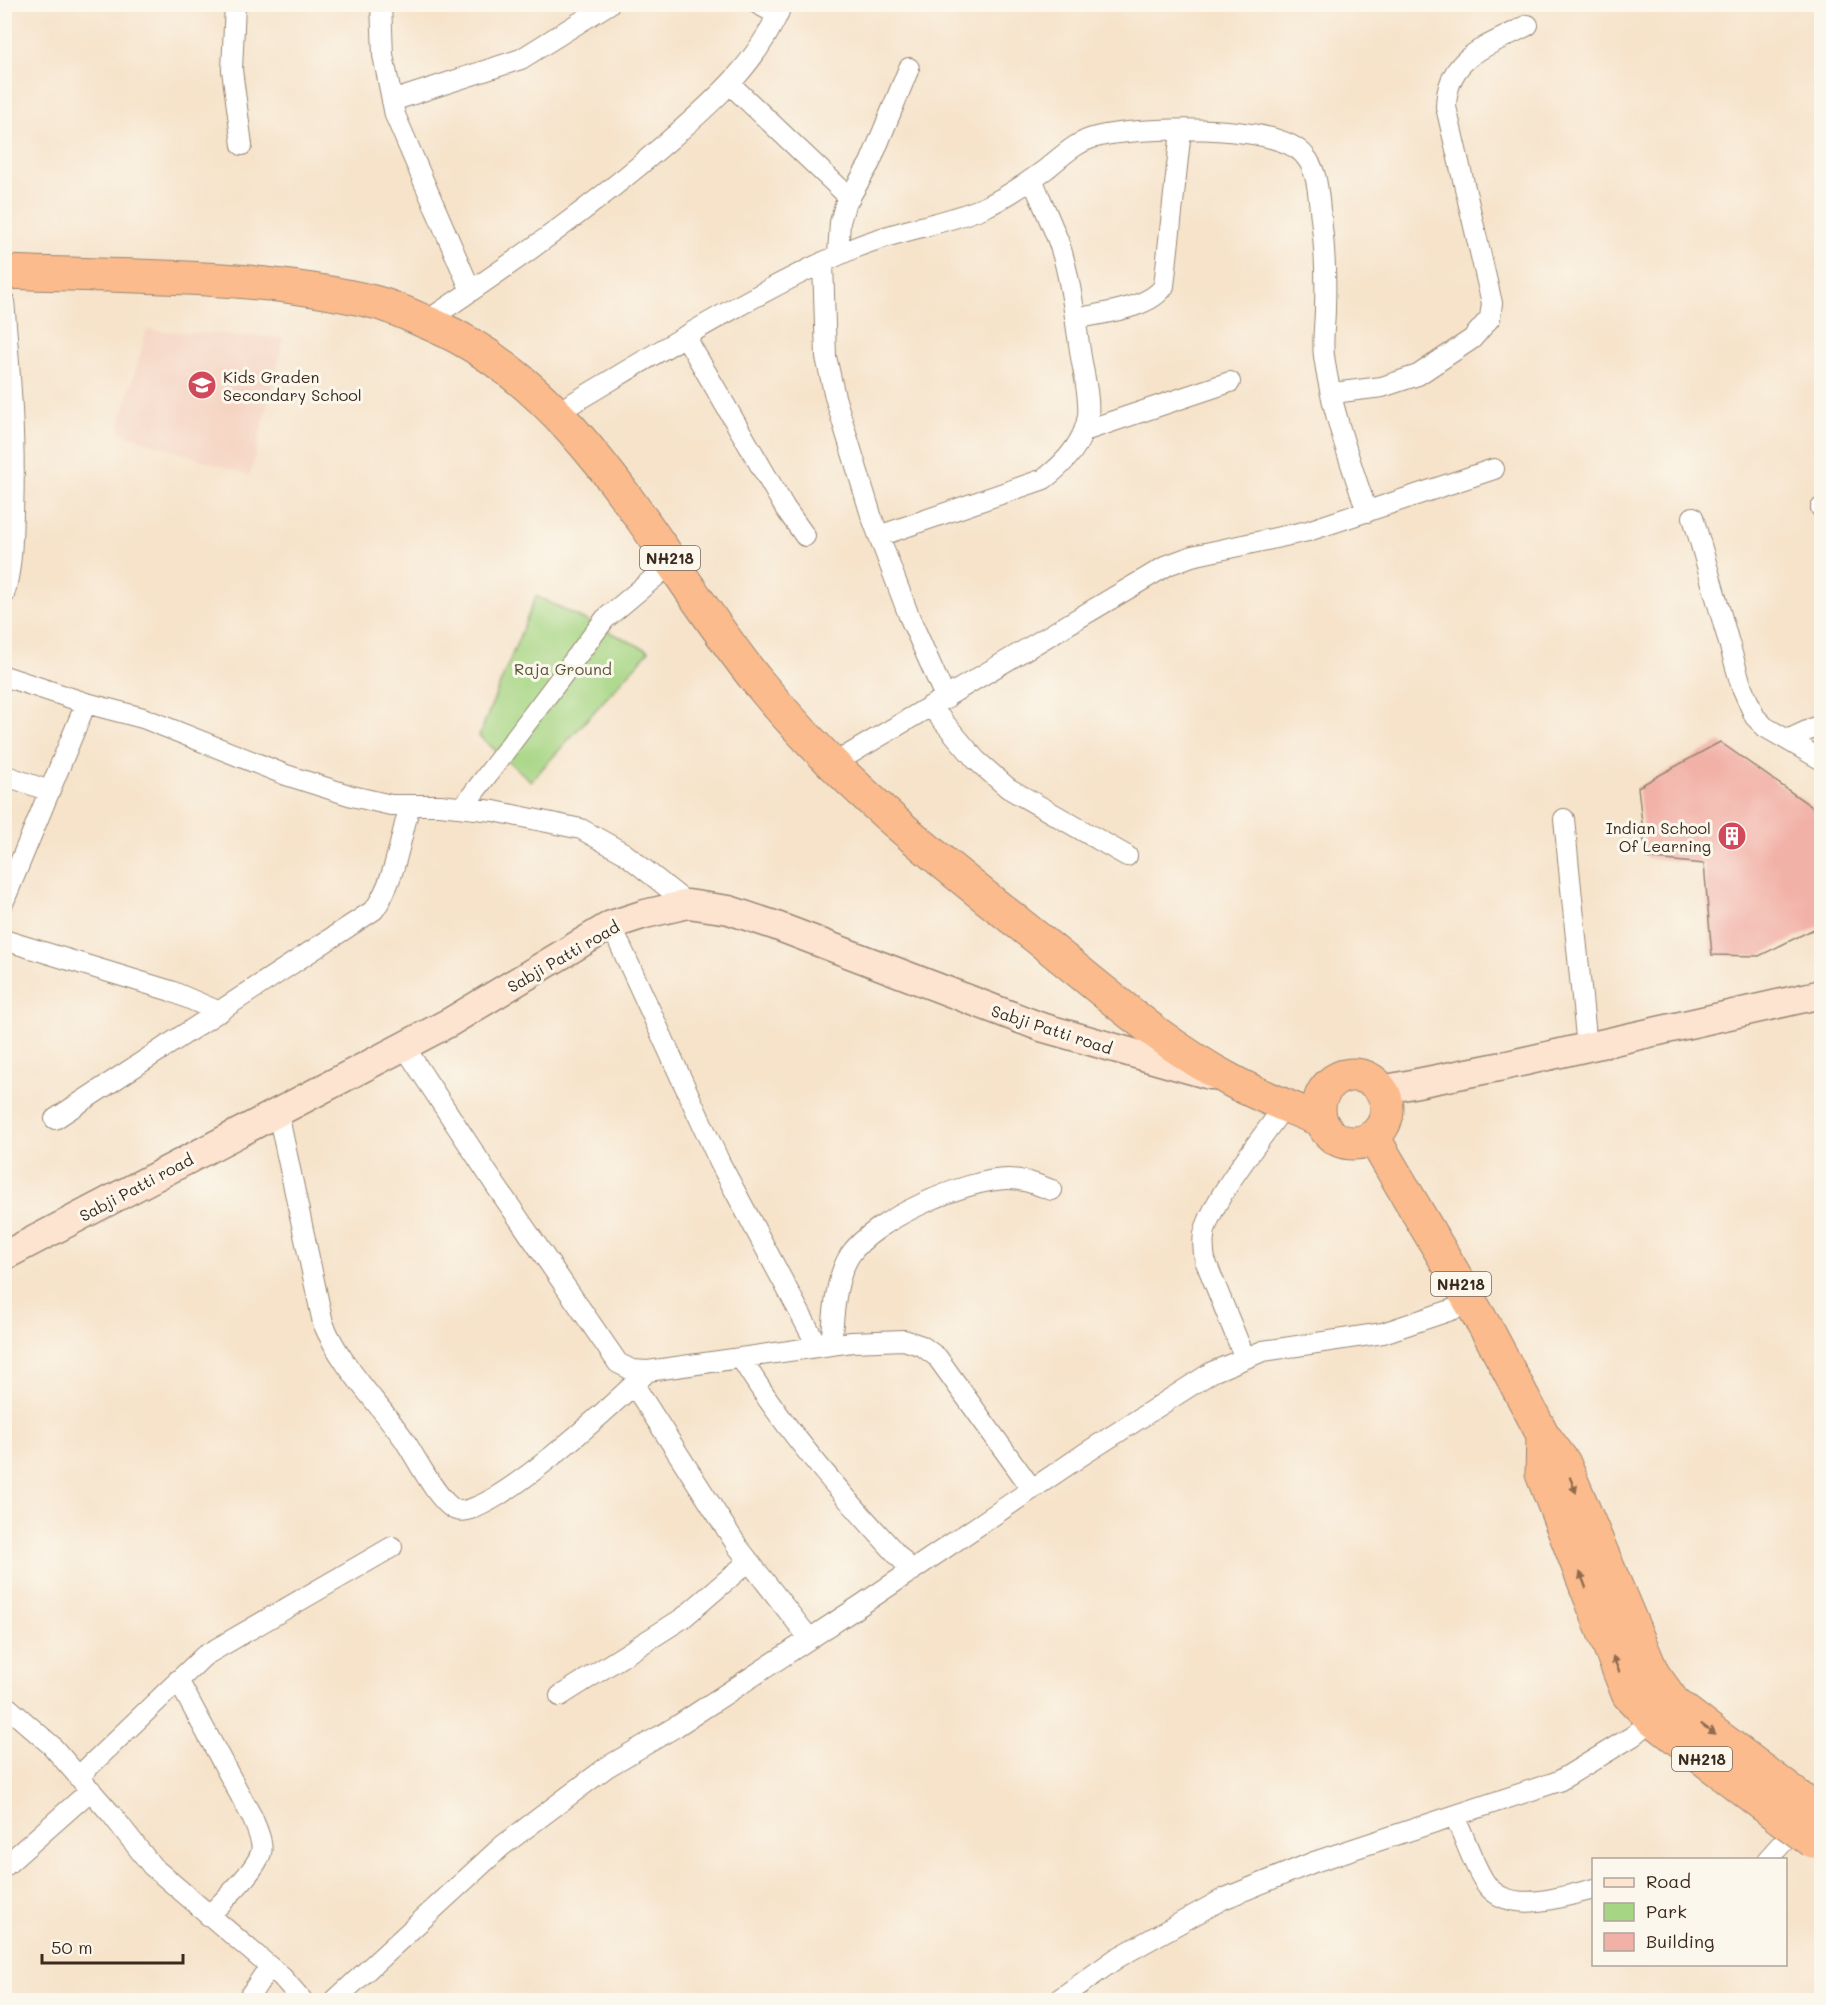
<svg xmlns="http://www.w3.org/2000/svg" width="1826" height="2005" font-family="Mali,sans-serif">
<rect width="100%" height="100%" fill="#fbf7ec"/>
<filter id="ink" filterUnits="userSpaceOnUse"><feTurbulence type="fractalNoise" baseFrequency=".0167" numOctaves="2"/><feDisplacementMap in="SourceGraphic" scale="12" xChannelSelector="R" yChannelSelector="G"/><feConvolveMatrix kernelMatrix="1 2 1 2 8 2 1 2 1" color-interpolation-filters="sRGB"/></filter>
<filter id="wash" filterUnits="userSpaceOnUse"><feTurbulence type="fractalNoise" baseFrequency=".008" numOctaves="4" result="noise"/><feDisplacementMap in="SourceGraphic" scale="24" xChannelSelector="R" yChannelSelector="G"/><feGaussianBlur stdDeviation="1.35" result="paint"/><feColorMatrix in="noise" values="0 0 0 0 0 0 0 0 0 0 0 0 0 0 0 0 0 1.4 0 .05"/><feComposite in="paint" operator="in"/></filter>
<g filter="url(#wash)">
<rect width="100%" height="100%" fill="#f6e3ca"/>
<path fill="#f5d3c1" d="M147 330 284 338 250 476 118 432Z"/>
<path fill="#a6d583" stroke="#708050" stroke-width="1.5" d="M536 596 649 651 531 781 479 736Z"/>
<g id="blocks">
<path fill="#f2b1a7" d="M1720 742 1822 814V925L1759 956 1712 955 1704 864 1646 858 1638 787Z"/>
</g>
</g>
<g filter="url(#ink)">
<use href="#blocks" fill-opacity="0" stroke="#988674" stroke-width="1.5"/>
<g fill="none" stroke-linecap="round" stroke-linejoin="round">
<g stroke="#988674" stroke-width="22">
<path id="street" d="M235 4 232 70 242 145
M381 4 383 55 395 115 471 291
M758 4 778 15
M730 84 850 198
M392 101 521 59 609 4
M838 255 840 222 845 205 870 163 909 68
M823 262 826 357 835 397 871 515 909 616 946 699
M4 301C10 372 16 442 13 513 12 541 12 567 4 595
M1075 319C1100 313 1150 309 1164 286L1181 130
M425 322C509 266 590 209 666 143 712 103 759 63 782 4
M685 336 785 508 805 536
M1333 393 1382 387 1418 375 1472 339 1490 318 1492 303 1446 107C1447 55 1488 47 1528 25
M556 413C654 355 750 294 854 248 896 230 943 225 985 207 1007 197 1027 183 1046 169 1061 157 1077 141 1096 137 1137 127 1277 121 1305 156 1319 172 1318 198 1321 218 1325 248 1326 278 1325 308 1325 323 1322 341 1324 356 1331 409 1350 461 1367 512
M1084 431 1230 382
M1821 508 1822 509
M1693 517 1741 685 1755 717 1765 727 1822 760
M879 536 1044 479C1064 464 1084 442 1088 416 1090 398 1084 375 1081 357 1075 319 1071 279 1059 243 1051 222 1041 200 1032 179
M4 676 86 703 143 718 286 775 352 796 391 805H440L494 811 581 829 624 853 688 904
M931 707 976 760 1008 788 1127 856
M1787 740 1822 724
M833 764 1168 565 1192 556 1308 531 1494 469
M4 775 49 791
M463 807 605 619 673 562
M1564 819 1587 1047
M4 901 86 703
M611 925 720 1163 818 1347
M4 940 171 991 220 1012
M404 1046 496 1186 618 1363 632 1370 648 1371 852 1342 904 1340 922 1346 937 1357 1032 1489
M278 1113 323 1323C341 1366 376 1400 403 1438 415 1455 438 1503 456 1510 488 1522 622 1396 648 1371
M55 1119 374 910C395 881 400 839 410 805
M831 1345C834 1317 834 1280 850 1255 873 1220 966 1179 1008 1179 1024 1179 1038 1185 1052 1190
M1244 1356 1205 1260C1203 1248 1202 1238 1206 1227 1220 1188 1261 1140 1285 1105
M741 1358C788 1436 850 1503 912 1571
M634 1385 738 1547 809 1638
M178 1680 252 1817C256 1827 264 1843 261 1853 254 1873 223 1900 209 1916
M560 1696 683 1618 749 1561
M4 1704 51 1745 112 1815 152 1866 282 1977 302 2000
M78 1777 204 1656 392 1547
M1455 1817C1465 1838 1472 1862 1484 1881 1506 1917 1561 1897 1594 1889
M1767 1860 1802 1821
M4 1867 91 1790
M247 2000 269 1967
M335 2000 502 1846 607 1767 677 1726 861 1605 1084 1454 1212 1372 1263 1351 1383 1333 1472 1303
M1058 2000 1117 1958 1223 1899 1314 1862 1559 1781 1633 1736 1660 1714"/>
</g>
<g stroke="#988674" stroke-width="31">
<path id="secondary" d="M1382 1090 1503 1066 1822 994
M4 1256 450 1022 611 925 645 914 688 904 729 910 774 925 1041 1027 1210 1075"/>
</g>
<g stroke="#988674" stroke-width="35">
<path id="highway" d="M4 272C127 277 254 273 374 302 394 307 416 318 435 326 585 392 660 562 758 682 837 779 934 857 1031 933 1095 983 1158 1042 1230 1080 1259 1096 1290 1107 1320 1120
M1319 1109a34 34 0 1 1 68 0a34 34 0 1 1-68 0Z
M1373 1137 1490 1335 1543 1435 1564 1463 1653 1674 1674 1703 1797 1796
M1543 1435 1542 1474 1628 1694 1653 1720 1780 1818"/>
</g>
<use href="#street" stroke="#fff" stroke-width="20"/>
<use href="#secondary" stroke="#fde4d1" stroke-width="28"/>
<use href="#highway" stroke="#fbbb8c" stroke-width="33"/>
<g stroke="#988674" stroke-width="35" stroke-linecap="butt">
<path id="highway-bridge" d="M1797 1796 1822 1815
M1780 1818 1812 1841"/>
</g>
<use href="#highway-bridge" stroke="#fbbb8c" stroke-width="33"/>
</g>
<defs><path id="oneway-solid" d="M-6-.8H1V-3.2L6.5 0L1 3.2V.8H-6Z" transform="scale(1.5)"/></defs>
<g fill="#916b50">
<use href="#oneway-solid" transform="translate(1573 1485) rotate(68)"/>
<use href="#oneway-solid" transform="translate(1583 1580) rotate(-111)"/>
<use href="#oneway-solid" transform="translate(1616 1664) rotate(-112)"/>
<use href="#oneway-solid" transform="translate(1708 1729) rotate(37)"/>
</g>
</g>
<defs>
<g id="school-disc" transform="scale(1.5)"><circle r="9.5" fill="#d1495b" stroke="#fbf7ec"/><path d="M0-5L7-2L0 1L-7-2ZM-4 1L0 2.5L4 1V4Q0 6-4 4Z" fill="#fff"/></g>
<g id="building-disc" transform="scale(1.5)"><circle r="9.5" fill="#d1495b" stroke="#fbf7ec"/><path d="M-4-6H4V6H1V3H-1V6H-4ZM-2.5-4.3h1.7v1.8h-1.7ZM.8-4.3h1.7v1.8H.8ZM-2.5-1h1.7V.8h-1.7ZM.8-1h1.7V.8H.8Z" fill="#fff"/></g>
</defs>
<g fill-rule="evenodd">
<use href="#school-disc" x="202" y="385"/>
<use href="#building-disc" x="1732" y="836"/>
</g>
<g text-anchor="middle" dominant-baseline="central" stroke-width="6" stroke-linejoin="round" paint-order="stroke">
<g fill="#fbf7ec" stroke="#75685c" stroke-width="1.5">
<rect x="640" y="546" width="60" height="24" rx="4.5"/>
<rect x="1431" y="1272" width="60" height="24" rx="4.5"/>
<rect x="1672" y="1747" width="60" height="24" rx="4.5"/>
</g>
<g font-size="15" font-weight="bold" fill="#3b2a1e">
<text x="670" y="558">NH218</text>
<text x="1461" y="1284">NH218</text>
<text x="1702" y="1759">NH218</text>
</g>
<g font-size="16" fill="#3b2a1e" stroke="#fbf7ec" text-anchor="start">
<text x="223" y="376">Kids Graden<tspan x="223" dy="18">Secondary School</tspan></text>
<text x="1711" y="827" text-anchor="end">Indian School<tspan x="1711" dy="18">Of Learning</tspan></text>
</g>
<g font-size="16" fill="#565537" stroke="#fbf7ec">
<text x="563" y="668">Raja Ground</text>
</g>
<g font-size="16" fill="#3b2a1e" stroke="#fbf7ec">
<text transform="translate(563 956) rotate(-30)">Sabji Patti road</text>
<text transform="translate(1052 1029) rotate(18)">Sabji Patti road</text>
<text transform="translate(136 1187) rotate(-28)">Sabji Patti road</text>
</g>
</g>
<rect width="1826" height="2005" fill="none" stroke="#fbf7ec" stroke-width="24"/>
<rect x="1592" y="1858" width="195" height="108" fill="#fbf7ec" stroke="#aea59a" stroke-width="1.5"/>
<rect x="1604" y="1878" width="30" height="9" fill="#fde4d1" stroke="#aea59a" stroke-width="1.5"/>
<text x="1646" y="1888" font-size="18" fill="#3b2a1e">Road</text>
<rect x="1604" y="1903" width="30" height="18" fill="#a6d583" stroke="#aea59a" stroke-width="1.5"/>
<text x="1646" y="1918" font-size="18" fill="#3b2a1e">Park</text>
<rect x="1604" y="1933" width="30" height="18" fill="#f2b1a7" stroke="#aea59a" stroke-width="1.5"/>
<text x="1646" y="1948" font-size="18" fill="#3b2a1e">Building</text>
<path d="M42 1954v9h141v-9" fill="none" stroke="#3b2a1e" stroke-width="3"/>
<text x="51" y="1954" font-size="18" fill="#3b2a1e" stroke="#fbf7ec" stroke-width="4.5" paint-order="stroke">50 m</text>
</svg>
